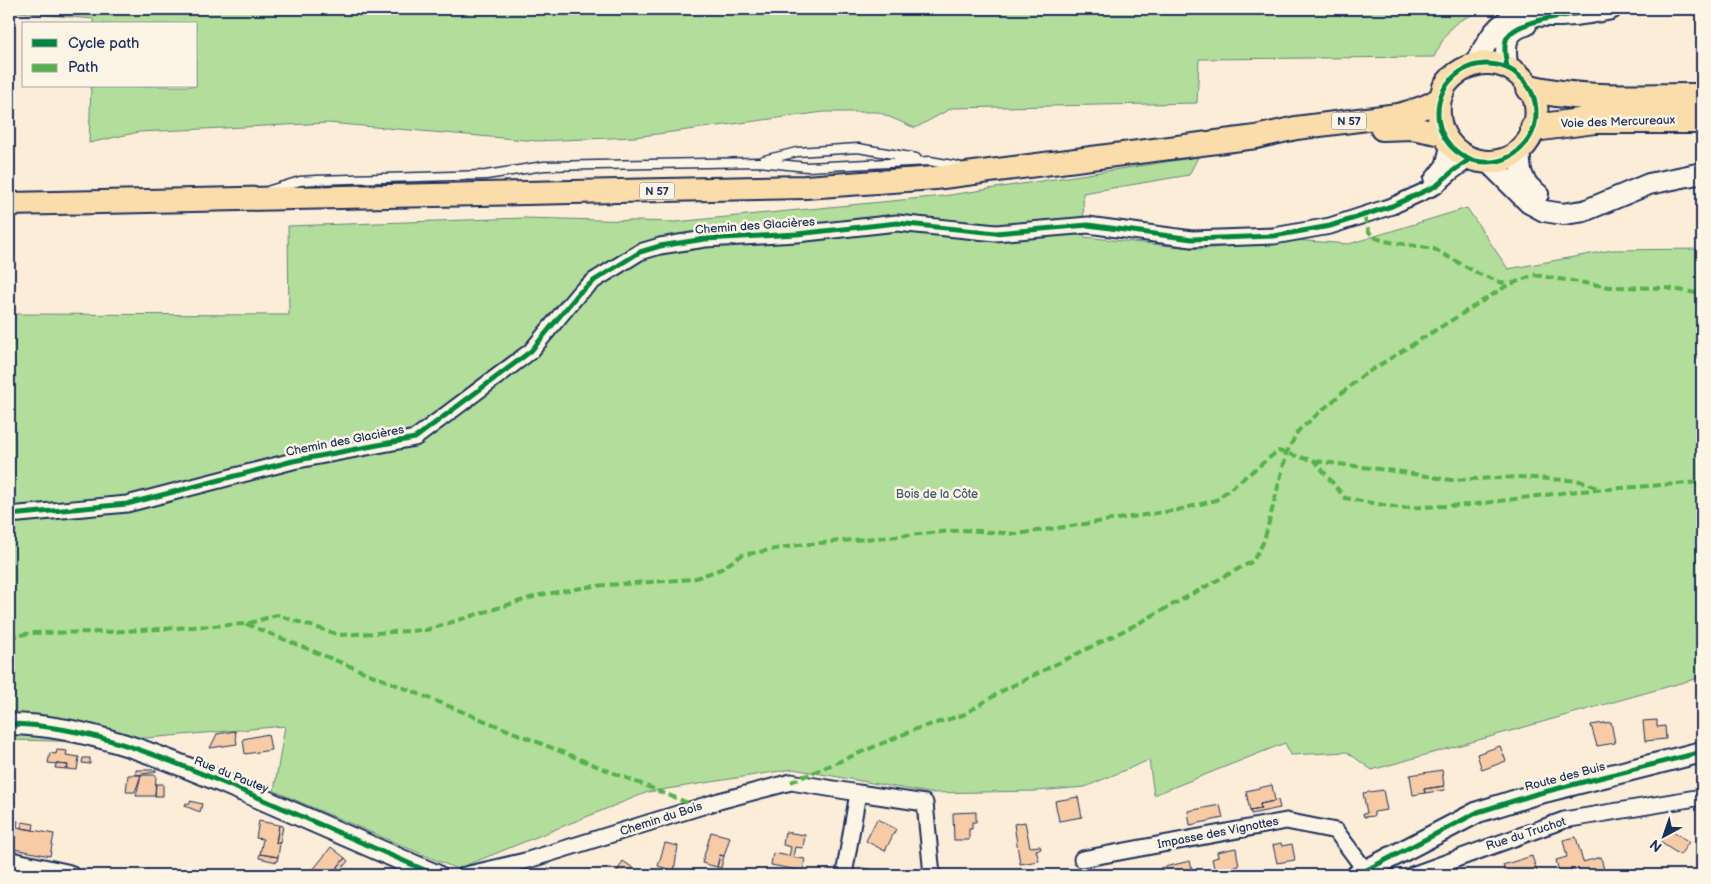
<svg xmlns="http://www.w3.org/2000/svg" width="1711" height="884" font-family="'Balsamiq Sans',sans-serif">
<rect width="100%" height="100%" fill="#fbedd8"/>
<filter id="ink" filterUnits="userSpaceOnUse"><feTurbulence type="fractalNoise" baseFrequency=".02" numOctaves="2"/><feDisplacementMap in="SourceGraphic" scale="10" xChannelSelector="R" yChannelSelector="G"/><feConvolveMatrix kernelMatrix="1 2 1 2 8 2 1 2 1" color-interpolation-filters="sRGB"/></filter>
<g filter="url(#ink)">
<path fill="#b2dd9b" stroke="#66867c" d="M9 9H1489C1453 21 1451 23 1434 57L1199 59 1197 103 952 108 915 128 878 112H824L634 137 537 141 328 123 139 132 89 143 91 86H196V24H94L93 19 9 11Z
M1198 157 1189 175 1083 193 1084 237 1201 249 1293 240 1349 244 1467 208 1508 269 1612 250 1702 249V677L1372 770 1347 752 1291 755 1285 743 1154 795 1149 760 1085 787 1037 791 929 793 793 769 648 792 457 869 274 791 285 726 101 742 9 740V314L289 315 288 226 525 218 675 222 943 196Z"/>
<path fill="#f7cba6" stroke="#1b2f5e" d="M1657 720V727L1665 726 1666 739 1645 741 1643 721Z
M1611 722 1615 743 1597 746 1591 725Z
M235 731 237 744 210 748 217 734Z
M268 734 271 750 245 754 243 739Z
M1500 746 1506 761 1482 770 1477 754Z
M57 750 67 751 66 755 79 757 77 770 67 769 68 765 48 763 50 753 56 754Z
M83 758H90V764L82 763Z
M56 764 68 765 67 769 55 768Z
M136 770H156V772L136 775Z
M1442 770 1444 786 1424 789 1425 793 1413 795 1410 775Z
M128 775H141L135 792H126Z
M141 775H156L155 796H136Z
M156 784H163V796H155Z
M1272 785 1275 801 1260 804 1261 809 1250 811 1246 791Z
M1444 786 1445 790 1425 793 1424 789Z
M1383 790 1387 810 1374 812V816L1364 817 1363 814 1367 813 1363 793Z
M1078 797 1082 817 1059 821 1055 801Z
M1278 800 1280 808 1251 814 1250 811 1261 809 1260 804Z
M190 801 202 804 200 812 185 806 186 803 190 804Z
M1220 805 1223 818 1190 825 1188 811Z
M976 812V822H972V829H969V840H954L953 813Z
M9 819 18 821 17 827 54 834 50 856 9 848Z
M877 819 896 829 885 851 866 841Z
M259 821 279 825 276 843H280L278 857 260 854 263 839 256 838Z
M22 822 34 824 33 830 21 828Z
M1025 822 1030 847 1040 846 1041 849 1036 850 1039 861 1020 864 1014 824Z
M279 825 283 826 280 843H276Z
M1670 829 1689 842 1680 855 1660 842Z
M711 832 730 837 724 856 720 855 717 867 702 863Z
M785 832 805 835 803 848 795 847 793 857 805 859 803 871 771 865 773 853 789 856 791 847 783 845Z
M1576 837 1583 862 1601 857 1605 875H1598L1597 869 1572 875H1560L1556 860 1567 857 1563 840Z
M665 843 678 846 674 871 658 866Z
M1281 843 1282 846 1292 844 1295 860 1277 863 1273 845Z
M331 847 345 858 331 875H309Z
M1236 848 1239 866 1215 872 1212 859 1218 857 1217 852Z
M260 854 278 857 277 862 259 858Z
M720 855 724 856 721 868 717 867Z
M1532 856 1537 872 1529 875H1506L1503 865Z
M345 858 348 861 337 874 334 872Z
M623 861 633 868 628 875H615Z
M1190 861 1193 873 1186 875H1162L1160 868Z
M863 868 876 870 875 872 882 873V875H862Z"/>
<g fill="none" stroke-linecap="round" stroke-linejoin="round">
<g stroke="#1b2f5e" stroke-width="11">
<path id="lane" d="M764 160 797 152 858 148 916 158
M270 190 300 181 316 180 486 175 544 166 759 162 807 167 930 161 958 166"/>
</g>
<g stroke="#1b2f5e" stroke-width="19">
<path id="street" d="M1432 180 1444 165 1449 144
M9 515 127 504 293 461 415 438 531 351 579 293 595 280 640 252 660 246 705 239 797 234 897 223 996 233 1088 225 1192 239 1274 236 1330 226 1392 206 1436 186 1453 171 1470 159
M858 793 925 803 932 875
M1082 859 1286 821 1336 831 1365 870
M465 875 525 861 719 801 791 782 858 793 844 875
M1412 875 1564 820 1702 797"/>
</g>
<g stroke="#1b2f5e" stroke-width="24">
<path id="secondary" d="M1475 64C1481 53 1487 41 1495 31 1513 10 1537 17 1561 16 1578 15 1594 13 1611 9
M1507 67C1505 47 1503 31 1526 25
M1520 150C1519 169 1521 183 1538 194
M1488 162 1529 203 1544 211 1563 214 1584 211 1649 184 1702 173
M9 724C92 725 172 761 248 793 311 820 373 848 436 875
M9 862 68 875
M1357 875 1478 812 1536 794 1702 752"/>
</g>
<g stroke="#1b2f5e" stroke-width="26">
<path id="primary" d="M1382 129 1412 128 1442 134
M9 204 805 187 935 178 1256 137 1296 128 1398 115C1410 112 1430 107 1440 98 1442 95 1443 90 1444 87 1453 73 1469 64 1485 63 1502 62 1518 71 1527 84 1535 94 1538 108 1536 120 1524 187 1427 169 1440 98"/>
</g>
<g stroke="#1b2f5e" stroke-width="30">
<path id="highway" d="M1530 88C1586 102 1645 96 1702 97
M1534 128 1595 120H1702"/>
</g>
<use href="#lane" stroke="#fcf5e5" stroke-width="8"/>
<use href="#street" stroke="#fcf5e5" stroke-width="15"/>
<use href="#secondary" stroke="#fcf5e5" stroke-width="20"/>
<use href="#primary" stroke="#faddab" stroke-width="22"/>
<use href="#highway" stroke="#faddab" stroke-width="26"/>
<path stroke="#55b248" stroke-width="4" stroke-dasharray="8 4" stroke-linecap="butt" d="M1364 216 1369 232 1376 238 1384 241 1434 249 1479 274 1508 285
M1315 461 1395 471 1451 480 1520 477 1580 481 1600 489
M246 624 698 807
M9 637 31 633 107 632 246 624 277 615 340 635 426 630 540 595 593 586 693 579 721 569 742 555 798 545 964 530 1017 534 1178 510 1216 500 1278 451 1315 461 1345 498 1400 508 1469 505 1568 492 1702 482
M791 782 916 729 963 715 1002 691 1135 625 1253 561 1264 541 1287 452 1298 431 1362 376 1508 285 1534 275 1610 287 1667 288 1702 294"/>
<g stroke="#fcf5e5" stroke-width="8">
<path id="cycleway" d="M1438 113a49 49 0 1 1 98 0a49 49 0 1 1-98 0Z
M1507 67C1506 59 1503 49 1506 40 1515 16 1588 14 1611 9
M9 515 127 504 293 461 415 438 531 351 579 293 595 280 640 252 660 246 705 239 797 234 897 223 996 233 1088 225 1192 239 1274 236 1330 226 1392 206 1436 186 1453 171 1470 159
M9 724C92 725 172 761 248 793 311 820 373 848 436 875
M1357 875 1478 812 1536 794 1702 752"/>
</g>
<use href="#cycleway" stroke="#00873e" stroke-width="5"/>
</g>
</g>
<g text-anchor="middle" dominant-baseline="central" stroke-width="5" stroke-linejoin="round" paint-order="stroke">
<g fill="#fcf5e5" stroke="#5e6a86" stroke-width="1">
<rect x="1331.5" y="112.5" width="35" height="17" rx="4"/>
<rect x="639.5" y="182.5" width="35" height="17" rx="4"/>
</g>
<g font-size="11" font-weight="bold" fill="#1b2f5e">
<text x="1349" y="121">N 57</text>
<text x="657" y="191">N 57</text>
</g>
<g font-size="12" fill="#1b2f5e" stroke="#fcf5e5">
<text transform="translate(1618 122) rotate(-2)">Voie des Mercureaux</text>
<text transform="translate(755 226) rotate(-4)">Chemin des Glacières</text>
<text transform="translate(345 441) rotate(-11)">Chemin des Glacières</text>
<text transform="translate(231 775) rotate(22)">Rue du Pautey</text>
<text transform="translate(1565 777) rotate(-15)">Route des Buis</text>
<text transform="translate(661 819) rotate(-18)">Chemin du Bois</text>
<text transform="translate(1218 833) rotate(-11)">Impasse des Vignottes</text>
<text transform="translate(1526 834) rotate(-18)">Rue du Truchot</text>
</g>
<g font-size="12" fill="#415a6d" stroke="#fcf5e5">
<text x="937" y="494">Bois de la Côte</text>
</g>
</g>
<rect width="1711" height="884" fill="none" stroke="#fcf5e5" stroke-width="30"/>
<rect x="15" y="15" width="1681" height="854" fill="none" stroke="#1b2f5e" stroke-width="2" filter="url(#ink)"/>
<rect x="22" y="22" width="175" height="65" fill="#fcf5e5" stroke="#a2a6af"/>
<rect x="32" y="39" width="25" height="8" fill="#00873e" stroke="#a2a6af"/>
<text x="68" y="48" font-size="15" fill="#1b2f5e">Cycle path</text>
<rect x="32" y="64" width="25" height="8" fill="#55b248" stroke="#a2a6af"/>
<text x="68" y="72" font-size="15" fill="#1b2f5e">Path</text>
<g transform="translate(1664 836) rotate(220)" stroke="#fcf5e5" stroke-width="4" paint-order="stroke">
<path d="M0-4L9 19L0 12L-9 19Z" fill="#1b2f5e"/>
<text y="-8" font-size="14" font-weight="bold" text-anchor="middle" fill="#1b2f5e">N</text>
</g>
</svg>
